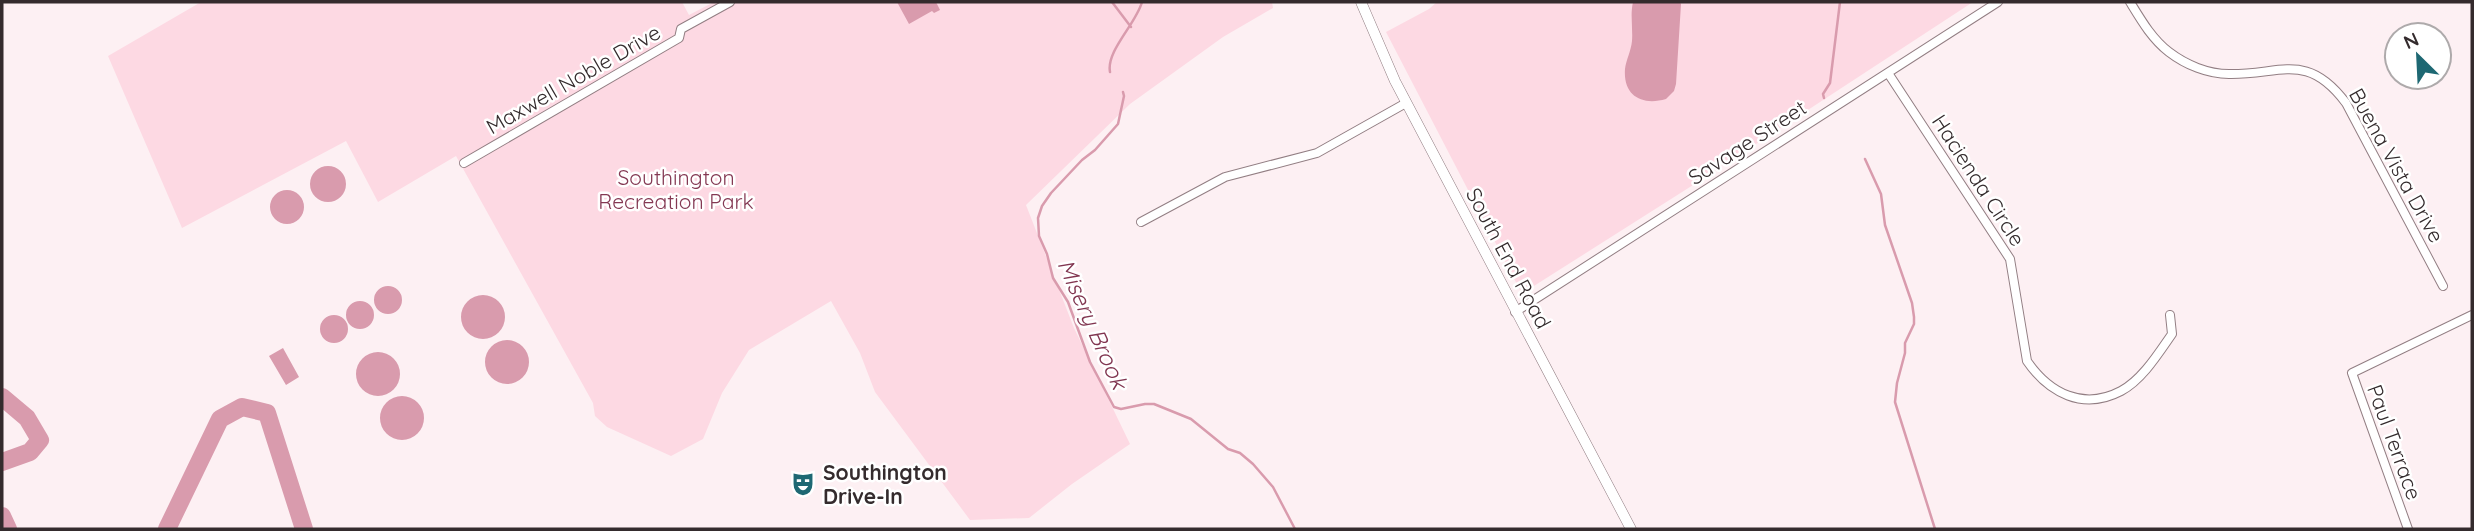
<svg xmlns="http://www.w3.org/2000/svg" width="2474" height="531" font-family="Quicksand,sans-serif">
<rect width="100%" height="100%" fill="#fdf0f3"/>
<path fill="#fdd9e3" d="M201 2H682L689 15 714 2H1272L1273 8 1223 37 1130 104 1026 205 1074 328 1130 444 1072 484 1029 518 970 520 875 392 860 353 831 301 749 350 722 393 703 439 671 456 607 427 595 416 593 403 456 156 378 202 346 141 182 228 108 56Z
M1437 2H1973L1701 180 1526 291 1520 290 1386 32 1429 9Z"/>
<path fill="#d99bad" d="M897 2H936L940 10 934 13 932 11 909 24Z
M1633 2H1680L1681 4 1676 84 1674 91 1666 99C1642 106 1623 96 1625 69 1626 60 1631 51 1632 41 1633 28 1630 15 1633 2Z
M310 184a18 18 0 1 1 36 0a18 18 0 1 1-36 0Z
M270 207a17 17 0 1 1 34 0a17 17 0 1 1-34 0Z
M374 300a14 14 0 1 1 28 0a14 14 0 1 1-28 0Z
M461 317a22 22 0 1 1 44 0a22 22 0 1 1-44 0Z
M346 315a14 14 0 1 1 28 0a14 14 0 1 1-28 0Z
M320 329a14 14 0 1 1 28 0a14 14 0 1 1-28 0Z
M485 362a22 22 0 1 1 44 0a22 22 0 1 1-44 0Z
M283 348 299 377 286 385 269 356Z
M356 374a22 22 0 1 1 44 0a22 22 0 1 1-44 0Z
M380 418a22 22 0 1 1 44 0a22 22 0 1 1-44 0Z"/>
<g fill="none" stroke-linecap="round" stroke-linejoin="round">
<path stroke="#d99bad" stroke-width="2.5" d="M1112 2 1131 27
M1110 72C1106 51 1136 24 1142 2
M1123 92 1124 96 1118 124 1095 150 1082 160 1051 193 1042 206 1038 218 1039 236 1047 254 1053 278 1068 302 1090 362 1114 407 1121 409 1145 404H1154L1191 419 1228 449 1240 453 1253 464 1273 487 1295 529
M1824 98 1823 94 1830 83 1840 2
M1865 159 1881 194 1885 225 1912 303 1914 317V324L1905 343V353L1897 383 1895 402 1935 529"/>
<path stroke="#d99bad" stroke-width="18" d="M2 397 27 418 40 440 30 452 2 462
M2 516 8 529
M167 529 220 419 242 407 267 413 304 529"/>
<g stroke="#927e83" stroke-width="10">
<path id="minor" d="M2130 2C2141 20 2152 39 2169 52 2186 65 2208 74 2229 74 2281 75 2307 51 2346 103L2443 286
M1888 73 2010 259 2027 361C2049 393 2083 411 2121 391 2142 380 2158 354 2172 334L2170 315
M464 163 679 38 681 29 730 2
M1141 222 1225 177 1317 153 1406 103
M1515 312 1998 2
M2408 529 2352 373 2472 315"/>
</g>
<g stroke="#927e83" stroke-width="11">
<path id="tertiary" d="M1361 2 1395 81 1631 529"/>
</g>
<use href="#minor" stroke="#fff" stroke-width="8"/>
<use href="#tertiary" stroke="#fff" stroke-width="10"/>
</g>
<defs>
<g id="theatre-bare" transform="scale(1.89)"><path d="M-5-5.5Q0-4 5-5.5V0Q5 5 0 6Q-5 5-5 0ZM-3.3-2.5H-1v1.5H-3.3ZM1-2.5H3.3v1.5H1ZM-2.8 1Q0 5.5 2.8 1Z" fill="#1e6873" stroke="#fff" stroke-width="2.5" paint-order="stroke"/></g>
</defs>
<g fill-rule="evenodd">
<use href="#theatre-bare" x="803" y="484"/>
</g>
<g text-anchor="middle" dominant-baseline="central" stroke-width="5" stroke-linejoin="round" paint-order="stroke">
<g font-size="21" fill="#342b2d" stroke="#fff">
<text transform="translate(573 79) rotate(-30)">Maxwell Noble Drive</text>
<text transform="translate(1747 142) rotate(-33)">Savage Street</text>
<text transform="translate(2397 165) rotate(61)">Buena Vista Drive</text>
<text transform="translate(1979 180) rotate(57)">Hacienda Circle</text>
<text transform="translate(1509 258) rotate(62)">South End Road</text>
<text transform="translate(2395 442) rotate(70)">Paul Terrace</text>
</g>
<g font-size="21" fill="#843853" stroke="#fff">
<text x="676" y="177">Southington<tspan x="676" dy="24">Recreation Park</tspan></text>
</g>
<g font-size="21" font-weight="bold" fill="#342b2d" stroke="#fff" text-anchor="start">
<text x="823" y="472">Southington<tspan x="823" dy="24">Drive-In</tspan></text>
</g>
<g font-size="23" font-style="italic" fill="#813550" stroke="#fff">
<text transform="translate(1093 324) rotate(66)">Misery Brook</text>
</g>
</g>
<rect width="2474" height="531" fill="none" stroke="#342b2d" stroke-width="7"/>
<g transform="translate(2418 56) rotate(336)"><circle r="33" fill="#ffffff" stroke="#aeaaab" stroke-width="2"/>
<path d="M0-5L12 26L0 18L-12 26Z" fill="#1e6873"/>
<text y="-10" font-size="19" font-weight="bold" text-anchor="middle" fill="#342b2d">N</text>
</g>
</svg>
